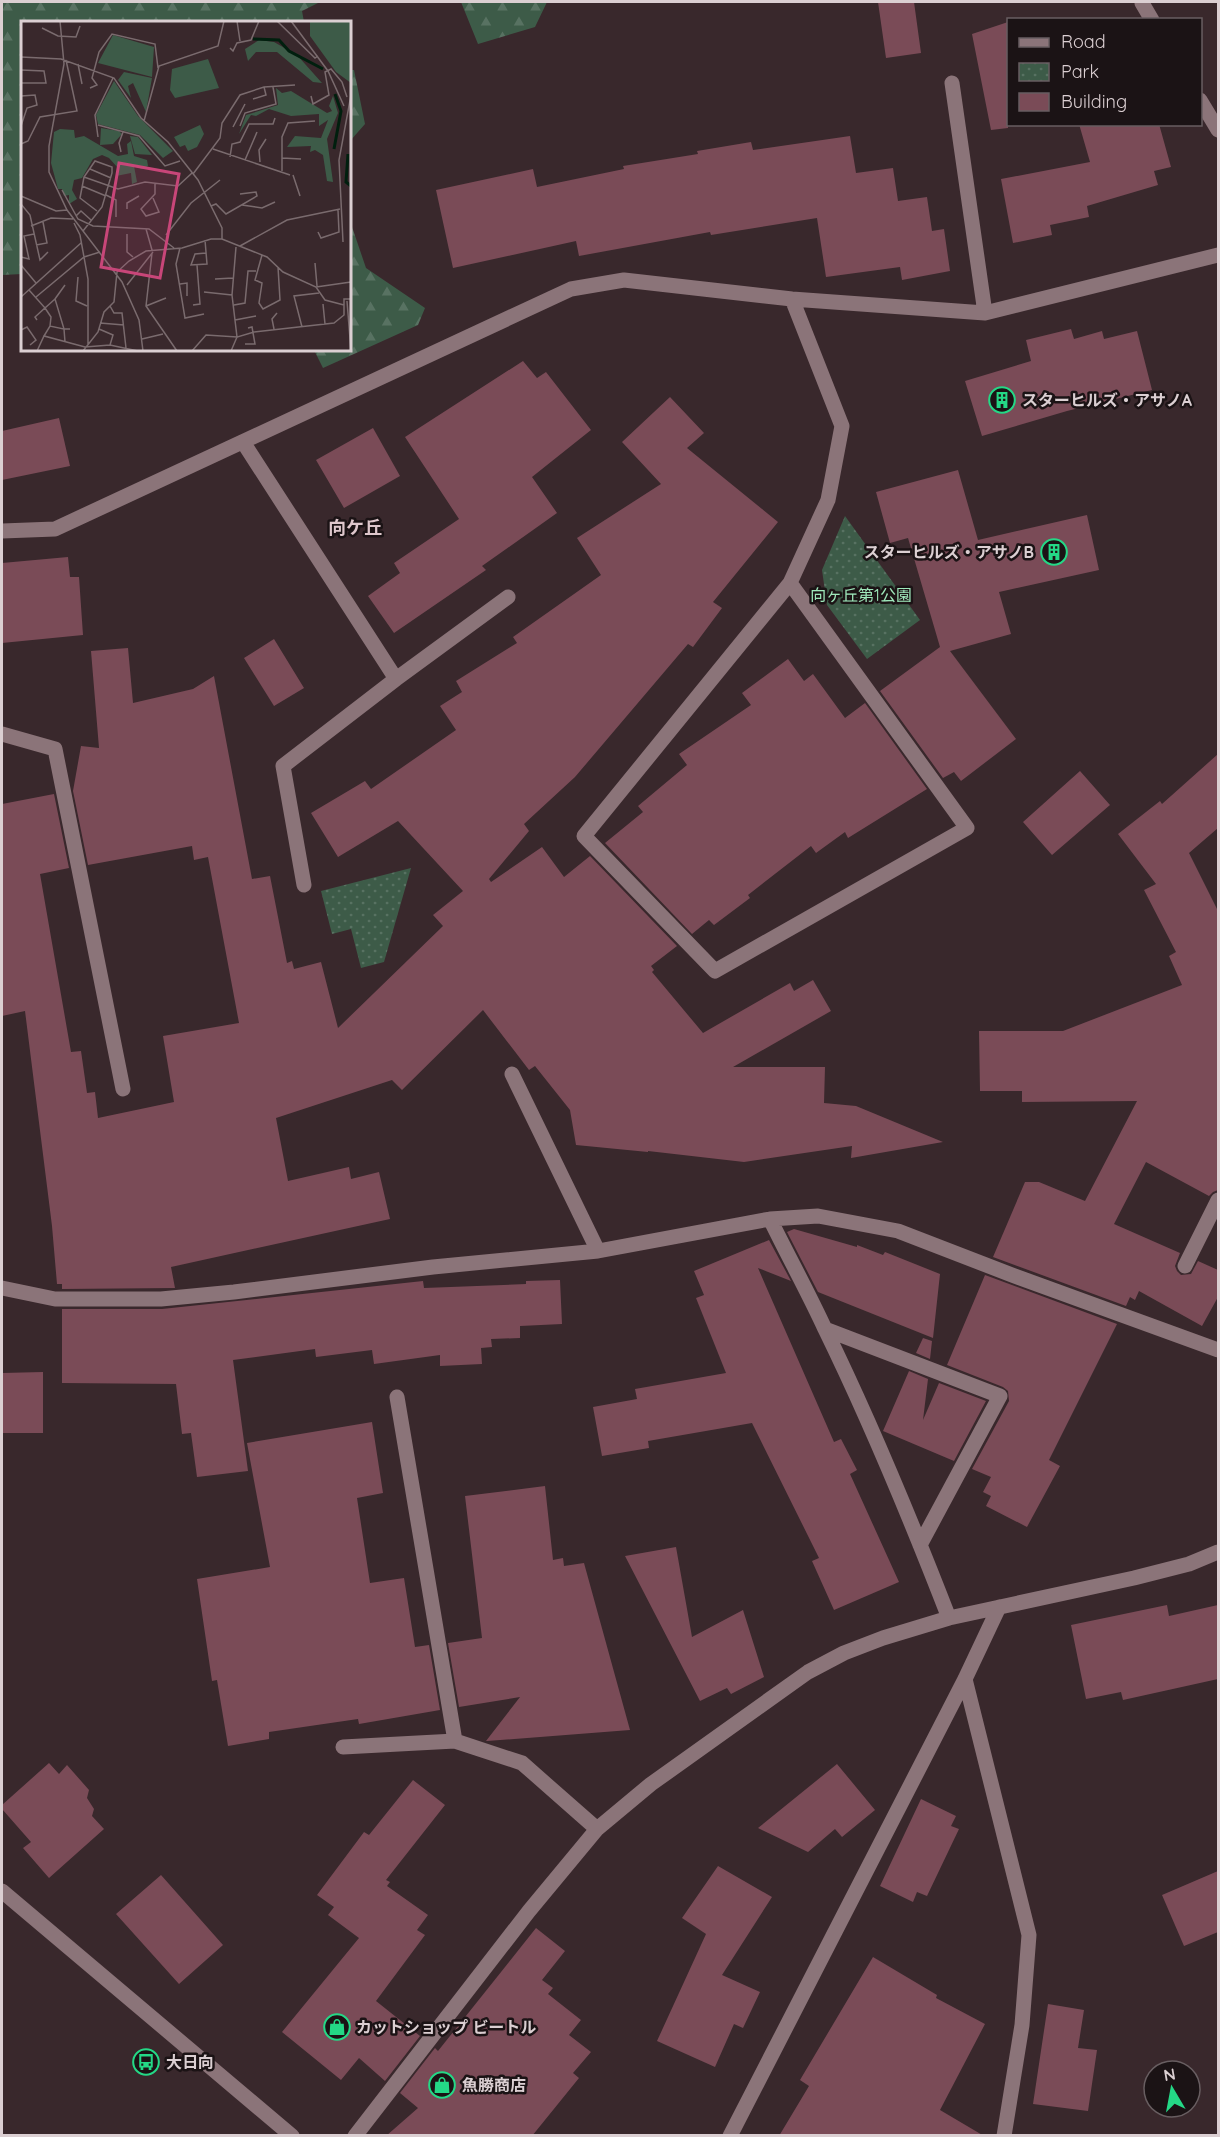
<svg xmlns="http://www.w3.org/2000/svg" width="1220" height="2137" font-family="Quicksand,'Noto Sans JP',sans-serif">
<defs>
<pattern id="forest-firs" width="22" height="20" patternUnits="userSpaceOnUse" patternTransform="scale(1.5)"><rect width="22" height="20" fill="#3d5b48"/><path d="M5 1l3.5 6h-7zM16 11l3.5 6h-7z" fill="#587262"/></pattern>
<pattern id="park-dots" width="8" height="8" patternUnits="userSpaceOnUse" patternTransform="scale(1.5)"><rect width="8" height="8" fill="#3d5b48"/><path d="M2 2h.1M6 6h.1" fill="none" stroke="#587262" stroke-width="1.8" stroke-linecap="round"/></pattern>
</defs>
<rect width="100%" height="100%" fill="#39282c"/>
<path fill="url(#forest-firs)" d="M2 2H320L302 11 304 22H22V274L2 275Z
M461 2H547L535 27 478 44Z
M350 70H354L365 124 350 141Z
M350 221 366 268 425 308 418 325 323 368 314 350H350Z"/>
<path fill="url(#park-dots)" d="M845 516 920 620 867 659 827 605 822 570Z
M411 868 384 962 361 968 351 929 332 934 321 891Z"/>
<path fill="#7a4b57" d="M878 2H914L921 53 886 58Z
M1008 22V128L991 130 972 34Z
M1079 124H1159L1171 167 1154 171 1158 185 1087 206 1089 217 1050 225 1052 235 1013 243 1001 179 1090 162Z
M850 136 856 173 893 168 898 201 927 197 932 231 944 229 950 271 902 280 900 267 826 277 817 218 711 235 710 232 579 256 576 241 453 268 436 190 533 169 537 187 624 169 623 166 698 154 697 151 751 142 753 150Z
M1071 329 1074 339 1102 331 1104 339 1137 331 1152 390 1067 411 982 436 965 381 1031 361 1026 340Z
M523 361 537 378 546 372 591 430 532 477 557 513 482 566 486 570 394 633 368 596 400 573 394 563 459 519 405 437Z
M670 397 704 433 687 448 778 522 713 602 722 608 693 647 688 644 575 777 524 824 529 831 489 879 491 882 542 847 564 877 590 856 677 946 651 966 654 970 652 972 703 1033 790 983 794 991 813 980 831 1011 733 1067H825L824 1103 856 1106 943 1142 851 1158 852 1146 744 1162 648 1151V1152L576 1145 570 1110 535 1066 529 1070 483 1010 402 1090 392 1080 276 1118 288 1181 349 1167 351 1179 379 1172 390 1219 171 1267 175 1288 62 1289V1284H57L52 1226 25 1011 2 1016V804L54 794 69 868 40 874 71 1052 81 1051 87 1093 95 1092 98 1118 174 1102 163 1036 239 1023 208 857 194 860 192 846 88 865 73 791 81 746 99 748 91 651 128 648 133 703 193 689 214 676 252 879 270 876 287 963 292 961 294 969 321 962 338 1028 443 926 433 915 463 891 398 821 338 857 311 813 365 781 371 789 456 730 440 706 462 692 456 681 517 643 513 637 601 575 577 538 661 484 622 442Z
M59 418 70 466 2 480V431Z
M373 428 400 476 344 508 316 460Z
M958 470 978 540 1087 515 1099 570 999 592 1011 634 950 651 1016 739 961 781 954 772 943 778 880 691 940 647 908 538 890 543 876 492Z
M68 557 70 577H79L83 635 2 643V563Z
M274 639 304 688 274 706 244 658Z
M788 659 804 681 813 674 845 718 865 703 927 789 848 838 845 832 816 853 811 846 748 895 750 898 714 925 709 920 692 934 605 843 643 812 638 806 687 765 679 754 751 705 742 693Z
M1218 754V828L1189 853 1218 911V1190L1213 1192 1209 1196 1146 1162 1114 1224 1180 1253 1175 1266 1177 1271 1181 1275 1191 1274 1198 1261 1218 1270V1297L1202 1326 1139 1291 1135 1300 1130 1297 1126 1306 993 1257 1025 1182H1039L1085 1201 1137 1101 1022 1102V1091H980L979 1031H1063L1182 985 1169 956 1176 952 1144 890 1156 884 1118 834 1160 801 1162 804Z
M1080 771 1110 805 1052 855 1023 822Z
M794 1229 857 1247V1245L883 1255 885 1252 940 1274 933 1338 818 1292 787 1232Z
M769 1240 791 1281 758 1268 834 1442 841 1439 857 1470 850 1474 899 1582 834 1610 812 1561 819 1558 752 1423 648 1441 649 1448 602 1456 593 1407 637 1399 635 1389 726 1373 696 1298 704 1295 694 1271Z
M985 1275 1117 1324 1049 1460 1060 1466 1027 1527 986 1506 991 1496 983 1492 991 1477 972 1469 1009 1401 1008 1391 1003 1387 947 1365Z
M560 1280 562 1324 520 1326V1338L491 1339 492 1347 481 1348 482 1364 440 1366V1355L374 1364 372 1350 316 1357 315 1349 233 1360 248 1471 197 1477 191 1433 182 1434 176 1384 62 1383V1309H162L423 1281 424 1288 526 1284V1281Z
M923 1338 932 1341 930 1359 916 1353Z
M909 1371 928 1379 923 1420 939 1383 986 1401 954 1461 883 1431Z
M43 1372V1433H2V1373Z
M372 1422 383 1493 357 1498 370 1583 404 1578 415 1647 429 1645 440 1710 359 1724 358 1719 269 1732V1739L228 1746 217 1680 212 1681 197 1579 270 1567 247 1443Z
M545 1486 553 1560 563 1558 564 1566 584 1563 630 1730 487 1741H486L520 1697 459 1707 448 1643 482 1638 465 1496Z
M676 1547 692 1637 743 1610 764 1677 731 1694 727 1688 700 1701 625 1556Z
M1167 1605 1169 1616 1218 1605V1679L1123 1700 1121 1692 1086 1699 1071 1625Z
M49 1763 59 1774 67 1765 89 1790 87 1798 94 1809 92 1816 104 1829 49 1878 23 1848 31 1842 2 1809V1805Z
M837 1764 875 1810 842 1837 835 1829 808 1852 758 1828Z
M413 1780 445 1805 386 1880 390 1882 387 1886 428 1915 417 1930 425 1935 376 2001 420 2036 385 2081 359 2058 341 2080 282 2032 359 1938 328 1915 334 1907 317 1895 364 1832 369 1835Z
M921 1799 956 1816 951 1826 959 1829 927 1896 917 1892 913 1902 880 1886Z
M718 1866 772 1897 722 1975 760 1992 743 2028 734 2024 715 2067 657 2041 706 1934 682 1918Z
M1218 1871V1932L1184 1946 1162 1895Z
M161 1875 223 1945 179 1984 116 1914Z
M536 1928 565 1951 542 1980 553 1988 548 1994 581 2020 569 2035 591 2052 573 2073 579 2078 532 2136H386L418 2108 400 2093 435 2048 438 2051Z
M873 1957 937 1995 936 1998 985 2024 940 2110 984 2136H779L809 2086 800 2080Z
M1048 2004 1084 2010 1078 2048 1097 2050 1088 2111 1033 2104Z"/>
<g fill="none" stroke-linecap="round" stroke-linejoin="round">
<path stroke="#8b7479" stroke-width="15" d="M1142 3 1152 20
M952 83 985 313
M1200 100 1218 130
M243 442 396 679
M2 531 55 529 571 289 624 280 792 299 985 313 1218 255
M790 583 967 828 715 971 584 836 790 583 828 500 842 426 792 299
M2 734 55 749 123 1089
M304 885 283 766 396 679 508 597
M512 1074 598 1251
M770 1219C788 1256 808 1292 825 1329 871 1423 911 1520 949 1618
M1185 1266 1218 1200
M2 1288 55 1299H161L234 1292 433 1267 598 1251 770 1219 818 1216 898 1231 1012 1275 1218 1350
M825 1329 1000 1396 920 1545
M397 1397 455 1741 522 1763 597 1829
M965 1679 1029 1935 1022 2025 1004 2136
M343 1747 455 1741
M2 1891 292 2136
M355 2136 529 1911 597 1829 651 1784 808 1672 844 1653 883 1638 949 1618 1134 1578 1189 1564 1218 1552
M730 2136 965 1679 999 1607"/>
</g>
<defs>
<g id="building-ring" transform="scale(1.35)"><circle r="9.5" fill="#1b1315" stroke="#24d886" stroke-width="1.5"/><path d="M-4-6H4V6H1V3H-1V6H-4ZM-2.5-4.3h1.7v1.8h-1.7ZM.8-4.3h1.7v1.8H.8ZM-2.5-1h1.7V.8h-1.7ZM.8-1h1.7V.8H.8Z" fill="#24d886"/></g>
<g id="shop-ring" transform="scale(1.35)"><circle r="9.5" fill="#1b1315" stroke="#24d886" stroke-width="1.5"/><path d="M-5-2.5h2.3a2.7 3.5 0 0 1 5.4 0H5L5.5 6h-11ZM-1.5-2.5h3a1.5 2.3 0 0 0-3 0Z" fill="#24d886"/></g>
<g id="bus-ring" transform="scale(1.35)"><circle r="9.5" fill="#1b1315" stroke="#24d886" stroke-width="1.5"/><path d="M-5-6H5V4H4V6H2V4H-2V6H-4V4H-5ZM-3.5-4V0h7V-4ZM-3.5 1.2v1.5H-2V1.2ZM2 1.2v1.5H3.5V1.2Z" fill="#24d886"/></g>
</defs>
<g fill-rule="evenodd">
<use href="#building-ring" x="1002" y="400"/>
<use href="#building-ring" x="1054" y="552"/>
<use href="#shop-ring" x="337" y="2027"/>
<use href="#bus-ring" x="146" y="2062"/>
<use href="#shop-ring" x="442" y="2085"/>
</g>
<g text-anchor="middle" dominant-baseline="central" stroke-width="5" stroke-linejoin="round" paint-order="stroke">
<g font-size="16" font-weight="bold" fill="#dbcfd2" stroke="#1b1315" text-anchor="start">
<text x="1022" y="400">スターヒルズ・アサノA</text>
<text x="1034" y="552" text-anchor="end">スターヒルズ・アサノB</text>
<text x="356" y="2027">カットショップ ビートル</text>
<text x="166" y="2062">大日向</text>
<text x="462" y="2085">魚勝商店</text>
</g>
<g font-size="16" fill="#9fe8bb" stroke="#1b1315">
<text x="861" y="595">向ヶ丘第1公園</text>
</g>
<g font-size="18" font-weight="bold" fill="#dec7cc" stroke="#1b1315">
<text x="355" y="527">向ケ丘</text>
</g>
</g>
<g transform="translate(21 21)">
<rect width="330" height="330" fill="#39282c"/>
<path d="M92 14 133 26 131 56 77 42ZM187 38 198 67 154 77 149 69 151 48ZM179 104 183 113 176 126 167 130 164 124 159 126 153 116Z" fill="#3d5b48"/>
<path d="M289 0H330V62L315 51 289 15ZM238 19 253 21 276 34 301 62 292 61 256 31H235L227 40 224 28ZM103 51 131 57 125 91 112 62 107 65 110 77 97 59ZM255 67 261 72 270 70 306 92 311 90 308 85 312 75 317 92 306 118 312 161 306 160 302 134 294 129 289 131 290 125 266 126 274 115 300 117 307 99 298 105V93L270 95 248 88 235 95 230 94 218 113 225 94 257 84ZM39 108 53 109 54 117 63 115 97 135 107 133 106 123 110 120 113 135 126 139 127 145 121 148 113 145 116 161 111 163 110 152 95 155 97 147 88 137 81 134 72 138 61 157 53 159 51 169 56 178 48 183V174L43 175 41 168H37L30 142 33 111Z" fill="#3d5b48"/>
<path d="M93 60 117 95 152 130 142 137 119 114 77 103 75 94ZM80 107 98 110 101 113 92 123 79 124ZM109 115 117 116 131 134 114 133Z" fill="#3d5b48"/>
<path fill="none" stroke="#001f0e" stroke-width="3" d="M232 18 258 19 268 30 302 48M313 128 320 90 314 73M327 133 325 161 330 165"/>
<path fill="none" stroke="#7a6b6e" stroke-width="1.5" d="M39 0 43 43 28 125V151L46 189 101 261 118 299 122 330M216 0 219 20M256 0 294 37 297 35M270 0 307 50 323 85M21 7 37 15 55 16 59 5M209 27 212 30 216 22 230 19 238 0M0 36 40 38 93 57 120 97 147 121 177 159 201 207V218M57 43 61 63M0 49 23 50 25 62H0M69 67 76 64 71 57 78 31 91 13 134 23 137 47M0 75 14 74 16 84 6 87 0 105M290 75 292 83 308 74 304 51 310 48 321 61 326 76M232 78 245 74 243 66M123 100 138 45 197 25 203 0M77 104 118 115 144 145 159 140M219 105 224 92 255 83 252 66M212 106 224 83M77 116 74 94 92 57M0 123 7 120 19 96 56 90 45 39M192 128 269 154M100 131 98 122 102 111M209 136 211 123 219 121 228 103H252L254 97M261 137 280 138M224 139 236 111M239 141 238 129 245 118M69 148 90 157M261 150V116L267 102 294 100M172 153 199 117 201 102 219 74 243 66 274 64M272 154 279 175M63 156 97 168 124 161 157 165 171 152M61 165 85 175M41 169 57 198 72 205 128 208 153 227M85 174 95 179V196M0 175 35 190 46 189M132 177 138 191 125 195 120 188 134 173V163M0 183 9 194 19 239 27 231M221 184 241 187 254 181M190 185 195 183 205 193 236 175 235 171 219 173M106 188V182L118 175M55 195 60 190 70 199M53 202 59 214 67 258V323M10 205 30 197 52 198M125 208 131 229M62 210 81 186 91 152V146L74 140 63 156 59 177 76 190M297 211 300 217 318 211 317 189M106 213V231L112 236M145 214 170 182 199 159M184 219 186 243 170 244 174 233 185 232M322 221 318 139 330 74M15 224 26 222 22 201M219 225 266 199 319 188M159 227 155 243 164 297 183 293M131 232 125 285 156 330M241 234 234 259 241 262 238 282 242 288 259 279 257 246M0 236 8 238 3 215 13 213M294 242 296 265M0 244 15 262M57 256 55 280 66 285M194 258 212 257M159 263 166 262V275M44 264 34 278 43 308H49M106 264 132 231M295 266 330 261M8 269 24 287 34 278M183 271 211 274M0 276 60 222M15 276 63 236 79 231M326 280 330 330M302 283 304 303M172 284 179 283 176 244M213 284 224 282 227 250H235M89 285 93 292H101L105 327M125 285 145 277M16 299 14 296 24 287 30 296 29 305M214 299 235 295M79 302 103 304M281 306 273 275 298 272M78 308 92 314 89 324M253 308 251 298 256 292M0 309 6 306 15 319 9 324M23 315 29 305 43 308 44 321M121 318 142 313M224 323H234L231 306 227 307M16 330 23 315 64 326 89 324 117 330M62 330 77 311 83 291 93 281 96 251 108 240 125 230 161 227 190 218H201L246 236 262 251 295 266 304 279 323 284M171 330 185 314 216 316 211 274 215 226M210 330 216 316 233 311 313 302 323 294V278H330"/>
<path fill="#c84679" fill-opacity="0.15" stroke="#c84679" stroke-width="3" d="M98 142 158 153 139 257 80 246Z"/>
<rect width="330" height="330" fill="none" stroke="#dbcfd2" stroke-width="3"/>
</g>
<rect width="1220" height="2137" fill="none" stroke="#dbcfd2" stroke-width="6"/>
<rect x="1007" y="18" width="195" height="108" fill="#1b1315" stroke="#685e61" stroke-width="1.5"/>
<rect x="1019" y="38" width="30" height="9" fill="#8b7479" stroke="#685e61" stroke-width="1.5"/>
<text x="1061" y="48" font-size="18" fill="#dbcfd2">Road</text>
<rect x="1019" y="63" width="30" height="18" fill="url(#park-dots)" stroke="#685e61" stroke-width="1.5"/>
<text x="1061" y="78" font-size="18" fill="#dbcfd2">Park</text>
<rect x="1019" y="93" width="30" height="18" fill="#7a4b57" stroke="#685e61" stroke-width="1.5"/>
<text x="1061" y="108" font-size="18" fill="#dbcfd2">Building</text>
<g transform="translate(1172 2089) rotate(350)"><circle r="28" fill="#1b1315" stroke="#685e61" stroke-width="1.5"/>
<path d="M0-4.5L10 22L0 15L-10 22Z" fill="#24d886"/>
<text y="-9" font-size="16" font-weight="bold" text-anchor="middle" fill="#dbcfd2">N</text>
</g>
</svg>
